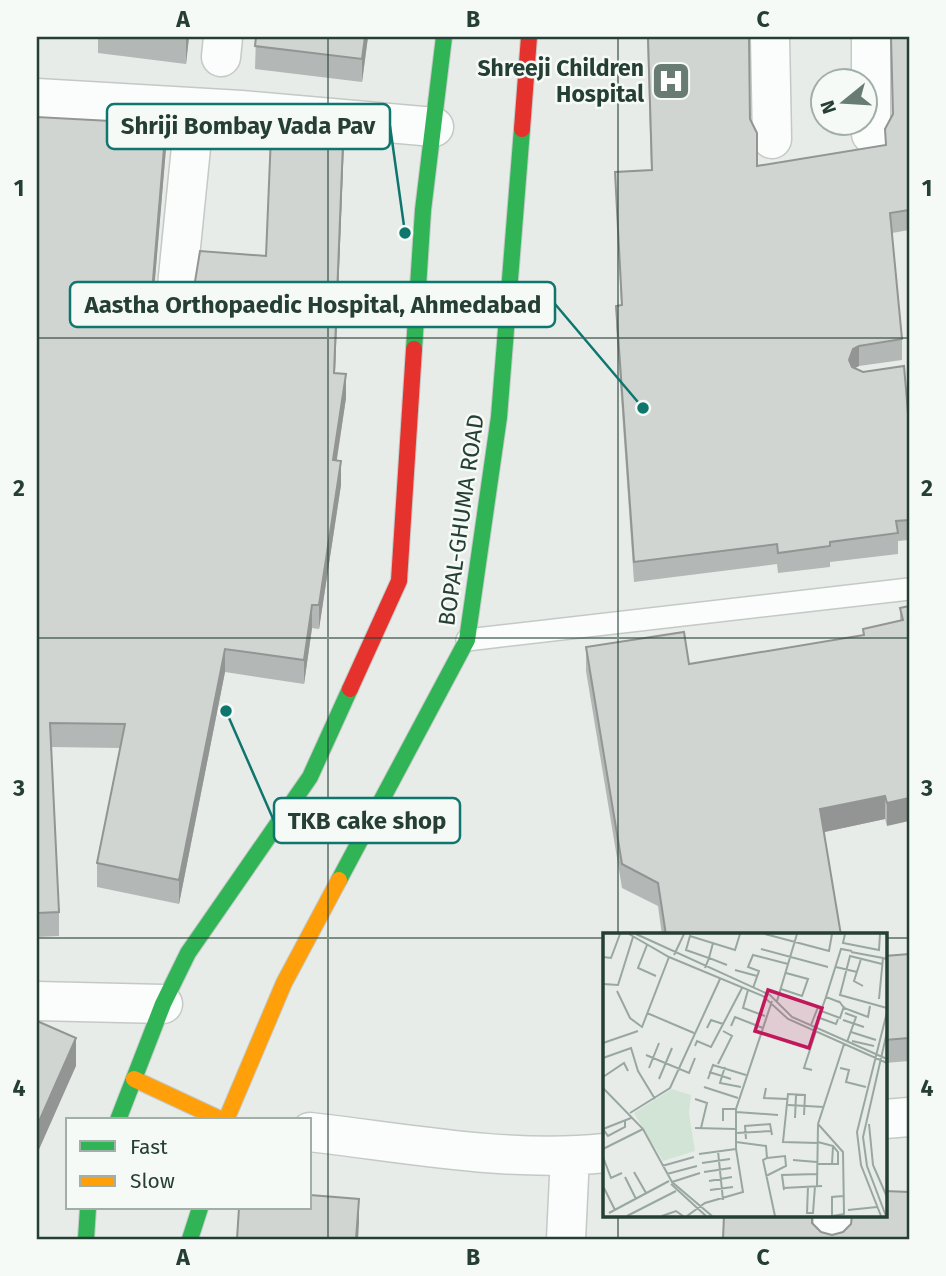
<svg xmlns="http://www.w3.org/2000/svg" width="946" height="1276" font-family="'Fira Sans',sans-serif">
<rect width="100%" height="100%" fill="#e7ece9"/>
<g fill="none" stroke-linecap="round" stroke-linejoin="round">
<g stroke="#c4c9c6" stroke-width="24">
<path id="lane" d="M467 640 909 589"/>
</g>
<g stroke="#c4c9c6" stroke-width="41">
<path id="street" d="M770 37 772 139
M221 57 223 37
M37 98 241 110 434 127
M871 134V37
M175 306 195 108
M37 1001 163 1004
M885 1119 909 1117
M310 1132C406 1143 507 1163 605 1153
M566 1239 570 1156
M832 1239 833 1215"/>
</g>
<g stroke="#c3c9c6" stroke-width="18">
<path id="fast" d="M414 349 423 210 444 37
M339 880 467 640 499 417 522 129
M118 1120 163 1004 188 953 310 777 350 689
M86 1239 88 1208
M190 1239 200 1208"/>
</g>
<g stroke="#c3c9c6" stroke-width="18">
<path id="slow" d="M134 1079 222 1120
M226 1120 284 983 339 880"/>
</g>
<g stroke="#c3c9c6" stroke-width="18">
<path id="jam" d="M522 129 529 37
M350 689 399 581 414 349"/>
</g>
<use href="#lane" stroke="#fbfcfc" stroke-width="21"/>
<use href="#street" stroke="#fbfcfc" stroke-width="38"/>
<use href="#fast" stroke="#30b455" stroke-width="16"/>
<use href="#slow" stroke="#ff9f0a" stroke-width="16"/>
<use href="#jam" stroke="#e5322d" stroke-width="16"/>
</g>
<path fill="#b3b7b5" d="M98 37H189L186 64 98 53Z
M256 37H368L362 82 255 69Z
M647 37H749L750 119 757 166 885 145 909 37V230L892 233 902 339V360L859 366 855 368 909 412V540L898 541V554L830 562V567L778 573 777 564 634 582 616 326V306L621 305 615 172 651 170Z
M37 117 166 148 154 288 155 290 162 299 173 304 185 302 266 256 344 141 335 373 346 398 337 460 341 485 319 629 312 628 304 684 225 672 179 904 97 887V863L120 748 51 747 59 912V936L37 937Z
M909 606 887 826 885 819 824 832 841 935H662L658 906 622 888 586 671V647L689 664 863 636V629L900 620V608Z
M909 954V1061L885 1063V956Z"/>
<path fill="#929593" d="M186 37H189L186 64Z
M365 37H368L362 82V59Z
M344 117V141L334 397V373Z
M166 124V148L153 304V280Z
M859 346V366L853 369 849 360 853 349Z
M346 374V398L333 483V460Z
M341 461V485L319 629V605Z
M312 605V628L304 684V660Z
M225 649V672L179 904V880Z
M885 796V819L820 833V809Z
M909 798V821L887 826V803Z
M76 1038V1066L37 1154V1126Z
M359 1199V1223L358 1239H356Z"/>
<path fill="#d0d5d2" stroke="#929593" stroke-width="2" d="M256 37H365L362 59 255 46Z
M648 37H749L750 119 757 133V166L886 145 885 129 893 114 891 37H909V210L890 213 902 339 859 346 853 349 849 360 852 367 863 372 904 366 908 413 909 412V520L896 521 898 533 830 542V546L778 553 777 544 634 562 616 306 622 305 615 172 652 170Z
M272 111 344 117 334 373 346 374 333 460 341 461 319 605H312L304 660 225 649 179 880 97 863 125 724 50 723 59 912 37 913V117L166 124 153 280 155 290 162 299 173 304 185 302 193 294 200 251 266 256Z
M909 606V798L887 803 885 796 820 809 841 935H666L658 883 622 864 586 647 684 632 689 664 864 635 863 629 903 620 900 608Z
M909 954V1038L885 1040V956Z
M37 1021 76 1038 37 1126Z
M885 1191 909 1192V1239H723L724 1215H812V1223L821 1232 832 1235 843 1232 851 1224 852 1215H885Z
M310 1195 359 1199 356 1239H237L239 1208H310Z"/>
<path fill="none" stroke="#253f35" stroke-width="2" stroke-opacity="0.55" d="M328 37V1239M618 37V935M37 338H909M37 638H909M37 938H605M885 938H909M618 1215V1239"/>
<defs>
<g id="hospital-square" transform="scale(2.0125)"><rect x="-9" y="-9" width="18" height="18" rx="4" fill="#697c74" stroke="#f6faf7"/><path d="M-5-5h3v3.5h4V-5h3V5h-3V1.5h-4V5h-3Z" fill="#fff"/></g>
</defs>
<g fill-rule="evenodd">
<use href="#hospital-square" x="671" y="81"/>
</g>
<g text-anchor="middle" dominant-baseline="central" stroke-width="5" stroke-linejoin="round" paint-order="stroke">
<g font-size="23" font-weight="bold" fill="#253f35" stroke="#f6faf7" text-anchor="end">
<text x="644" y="68">Shreeji Children<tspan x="644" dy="26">Hospital</tspan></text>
</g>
<g font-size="23" fill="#253f35" stroke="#f6faf7">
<text transform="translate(461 520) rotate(-82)">BOPAL-GHUMA ROAD</text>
</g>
</g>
<g transform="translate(603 933)">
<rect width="284" height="284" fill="#e7ece9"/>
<path d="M69 156 88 162 86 180 92 218 60 228 31 180Z" fill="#d2e4d5"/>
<path fill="none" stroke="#99a7a1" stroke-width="2" d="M26 1 66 24 160 63 185 86 284 130M33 1 167 62 189 84 284 126M162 1 226 18 229 1M242 1 240 10 276 17 277 1M110 10 106 25 124 32M44 12 35 35 53 43M158 16 225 34M248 19 280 25M71 22 81 1M0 24 8 25 17 1M258 26 251 48 260 53M279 31 247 23 237 62 284 75M233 34 254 39M102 35 106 25 83 17 87 3 132 17 137 1M132 37 154 43M0 51 15 52 30 4M150 55 156 38 145 34 150 22 185 31M178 56 199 63 205 46 183 40M145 57 140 75 162 83M14 58 27 85 39 94 66 24M223 64 218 78 237 85 241 73M276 66 280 25 284 26M174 68 194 1M236 68 241 75 265 84 267 73M236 69 223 64 238 16 249 18M206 71 215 74 208 92M44 80 91 100M242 80 253 84 244 109M214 84 233 91 235 86M240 87 261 94M128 93 132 84 160 95M104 95 108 87 120 91M248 99 273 107M249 108 271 113M0 110 35 98M92 113 94 108 108 114 139 55M43 122 86 140 92 125M0 125 28 115 35 138 52 166M115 131 129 103 120 98M46 135 56 110M237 135 246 137 243 149 263 154M209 137 201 135 213 98M106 139 119 143 122 134M0 144 21 130 25 138M56 146 69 115M105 146 110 132 143 142M128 146 119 143 117 150 138 154M101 154 135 165M0 155 40 196 69 249 109 283M163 155 161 165 185 166M92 166 104 170 98 195M185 172 221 174M133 179 175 182M27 180 67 155 117 46M201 182 202 162 185 161 180 209 215 210M192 185 193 162M120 188V176H133M266 191 270 232 284 264M92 195 133 196M0 196 5 203 22 194V188M0 196 28 185M133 200 168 198M143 206 142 193 167 191 169 202M133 209 163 213 164 225 160 227 172 283M215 209 230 213 229 231M0 216 40 196M115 218 120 267M96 221 133 216M0 224 8 245 19 240M190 227 214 229M99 230 127 226M214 231H235V219L230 213M59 233 91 224M31 239 43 260M101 239 128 235M64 241 94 233M163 243 183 233 182 223 164 225M22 244 33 266M106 248 129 244M69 249 97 240M68 251 103 283M205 253 204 280H210L212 253M214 253 215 192M1 255 12 277M180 255 219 253M107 257 130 254M181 257 179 242 214 241M245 277 274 274M6 280 66 248M24 283 73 258M59 283 73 278 80 283M84 283 102 270 140 259 133 216V176L169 68M229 283V264L240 263M230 283 241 281 240 219 215 191 241 111M278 283 258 232 254 199 284 79M283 283 264 233 260 204 284 99"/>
<path fill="#c2185b" fill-opacity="0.15" stroke="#c2185b" stroke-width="3.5" d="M165 57 219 75 206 115 152 98Z"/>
<rect width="284" height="284" fill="none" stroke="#253f35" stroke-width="3.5"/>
</g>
<path fill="none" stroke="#0f766e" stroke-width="2.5" d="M405 233L390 126M643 408L555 304M226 711L274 821"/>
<g fill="#0f766e" stroke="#f6faf7" stroke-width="2.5">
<circle cx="405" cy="233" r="7"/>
<circle cx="643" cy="408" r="7"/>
<circle cx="226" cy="711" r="7"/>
</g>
<g fill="#f6faf7" stroke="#0f766e" stroke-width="2.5">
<rect x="107" y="104" width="283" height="45" rx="7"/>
<rect x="70" y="282" width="485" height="45" rx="7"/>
<rect x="274" y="798" width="186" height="45" rx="7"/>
</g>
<g font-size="24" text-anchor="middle" font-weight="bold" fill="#253f35">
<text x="248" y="134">Shriji Bombay Vada Pav</text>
<text x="313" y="313">Aastha Orthopaedic Hospital, Ahmedabad</text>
<text x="367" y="829">TKB cake shop</text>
</g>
<rect width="946" height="1276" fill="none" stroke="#f6faf7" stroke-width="77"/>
<rect x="66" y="1118" width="245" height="91" fill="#f6faf7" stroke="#a2afa9" stroke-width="2"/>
<rect x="80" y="1141" width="35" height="10" fill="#30b455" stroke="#a2afa9" stroke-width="2"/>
<text x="130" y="1154" font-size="21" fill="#253f35">Fast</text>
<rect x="80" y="1176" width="35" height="10" fill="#ff9f0a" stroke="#a2afa9" stroke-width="2"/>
<text x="130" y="1188" font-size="21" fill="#253f35">Slow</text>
<g transform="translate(844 102) rotate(252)"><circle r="33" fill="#f6faf7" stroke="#a2afa9" stroke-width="2"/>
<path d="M0-5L12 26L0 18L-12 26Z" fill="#697c74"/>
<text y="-10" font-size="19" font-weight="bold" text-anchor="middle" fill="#253f35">N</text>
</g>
<rect x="38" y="38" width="870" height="1200" fill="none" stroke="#253f35" stroke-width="2.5"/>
<g font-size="23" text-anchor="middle" font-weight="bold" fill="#253f35">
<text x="183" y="27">A</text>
<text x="473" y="27">B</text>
<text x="763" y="27">C</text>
<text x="19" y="196">1</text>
<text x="927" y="196">1</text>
<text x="19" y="496">2</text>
<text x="927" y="496">2</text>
<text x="19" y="796">3</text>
<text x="927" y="796">3</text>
<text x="19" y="1096">4</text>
<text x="927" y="1096">4</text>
<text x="183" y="1265">A</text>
<text x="473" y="1265">B</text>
<text x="763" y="1265">C</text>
</g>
</svg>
